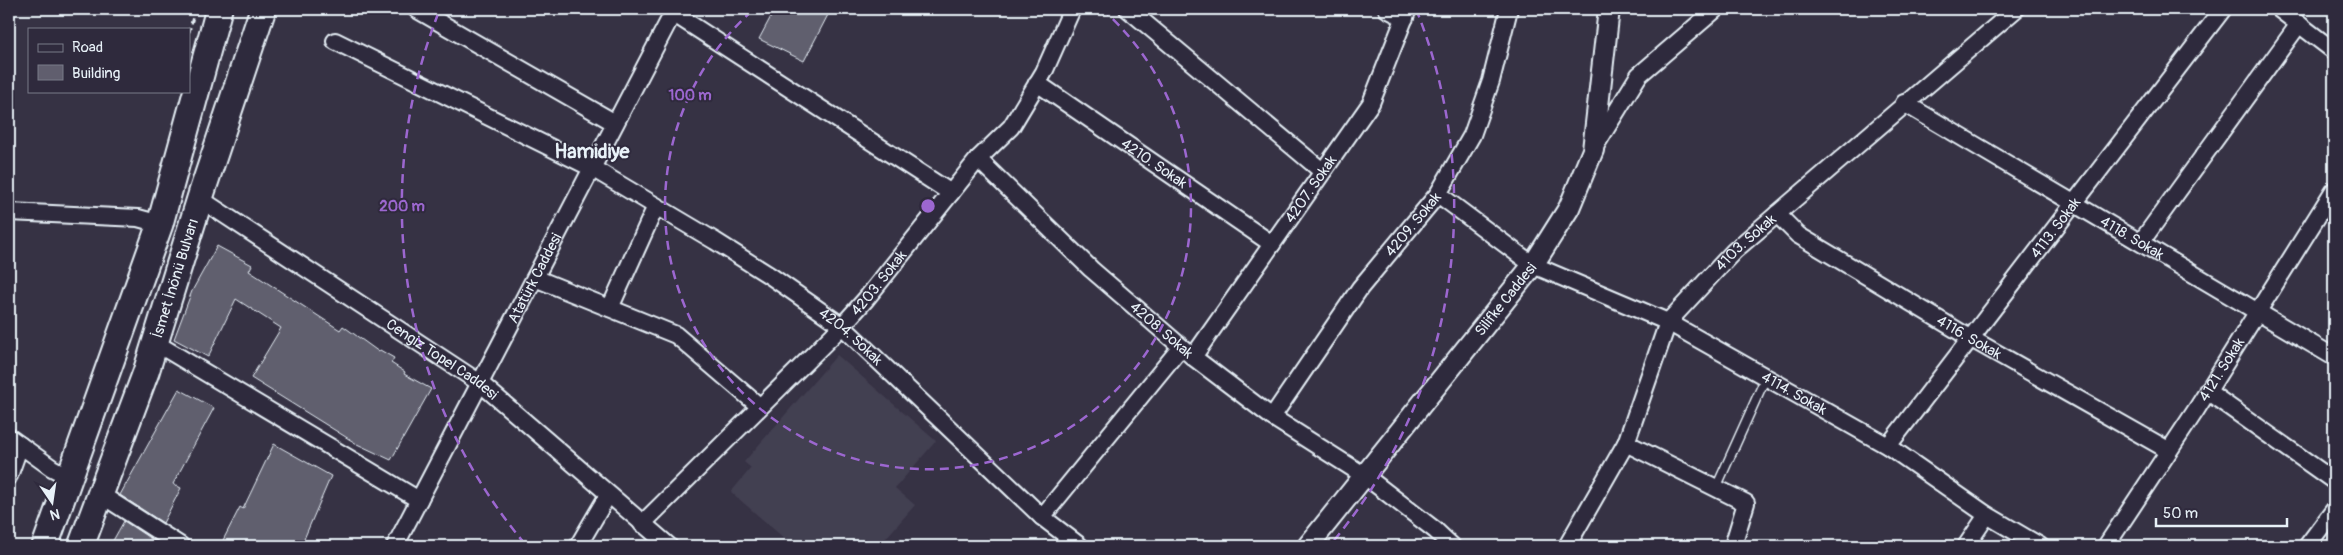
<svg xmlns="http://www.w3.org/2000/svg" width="2343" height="555" font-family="Pangolin,sans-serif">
<rect width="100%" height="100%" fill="#363244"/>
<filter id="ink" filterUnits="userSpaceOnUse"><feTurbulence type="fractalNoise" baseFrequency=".02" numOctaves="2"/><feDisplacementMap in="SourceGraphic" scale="10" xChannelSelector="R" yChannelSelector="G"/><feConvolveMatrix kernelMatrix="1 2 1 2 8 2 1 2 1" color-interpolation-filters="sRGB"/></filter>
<g filter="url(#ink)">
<path fill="#433f51" d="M837 355 936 441 895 488 915 505 879 546H793L731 492 751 468 744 462Z"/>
<path fill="#605e6e" stroke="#e8f1f8" d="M775 9H831L804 61 759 39Z
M217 246 252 265 249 271 340 330 343 326 379 352 380 350 394 358 391 363 405 372 404 374 431 389 391 460 357 444 251 378 281 328 236 299 208 357 174 339 192 291Z
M179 389 214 408 173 484 181 488 163 523 120 495Z
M274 444 331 476 301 546H220L240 507 243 509Z
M124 521 154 541 151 546H110Z"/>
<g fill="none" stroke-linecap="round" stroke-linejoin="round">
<g stroke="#e8f1f8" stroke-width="11">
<path id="service" d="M1716 488 1766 377"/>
</g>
<g stroke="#e8f1f8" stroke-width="20">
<g id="minor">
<path d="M416 9 615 123"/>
<path d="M1128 9 1322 171"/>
<path d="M1387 9 1405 18"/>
<path d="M2279 9 2334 51"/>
<path d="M673 13 951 193"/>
<path id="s1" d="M335 41 592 168 715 241 772 277 842 326 1042 517 1080 546"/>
<path id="s2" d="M1037 83 1272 244"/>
<path id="s3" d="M1904 103 2334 357"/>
<path d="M1594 148 1639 75 1716 9"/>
<path id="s4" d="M978 159 1091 269 1193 357 1272 417 1365 476 1435 530 1452 546"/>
<path id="s5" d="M202 192 205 202 480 383 669 546"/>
<path id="s6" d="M1438 194 1533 265 1668 322 1888 446 1987 515 2040 546"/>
<path d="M9 212 138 218 160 224"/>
<path id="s7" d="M1777 214 1798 235 1970 338 2168 450"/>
<path d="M2141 242 2299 24"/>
<path d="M535 278 676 335 759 406"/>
<path d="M610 308 656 206"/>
<path d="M154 342 419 500"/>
<path id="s8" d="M1193 357 1371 103 1408 9"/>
<path d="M2207 391 2334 481"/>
<path id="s9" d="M1272 417 1360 288 1438 194 1472 135 1491 81 1509 9"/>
<path d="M9 437 52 468 69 477"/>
<path d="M1626 443 1746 503 1733 546"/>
<path id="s10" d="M1888 446 2223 9"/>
<path d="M9 476 20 445"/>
<path d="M100 494 181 546"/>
<path d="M1042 517 1181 347"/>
<path id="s11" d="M642 524 842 326 866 299 978 159 1011 127 1044 72 1072 9"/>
<path id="s12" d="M395 546 675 9"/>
<path d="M578 546 608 495"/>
<path id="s13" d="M1567 546 1626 443 1668 322 1734 251 2016 9"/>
<path d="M1966 546 1987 515"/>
<path id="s14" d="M2106 546 2196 410 2334 190"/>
<path d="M2307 546 2334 510"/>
</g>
</g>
<g stroke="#e8f1f8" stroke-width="24">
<g id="tertiary">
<path id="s15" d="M1308 546 1533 265 1569 208 1593 150 1609 9"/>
</g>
</g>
<g stroke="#e8f1f8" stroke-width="29">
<g id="primary">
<path d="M45 546 160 224 219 9"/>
<path id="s16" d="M81 546 146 372 202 192 263 9"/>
</g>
</g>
<path stroke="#e8f1f8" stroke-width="3" stroke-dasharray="5 4" stroke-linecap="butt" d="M189 32 195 9"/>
<use href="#service" stroke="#2f2a3d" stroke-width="8"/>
<use href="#minor" stroke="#2f2a3d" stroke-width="16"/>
<use href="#tertiary" stroke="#2f2a3d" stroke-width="20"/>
<use href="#primary" stroke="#2f2a3d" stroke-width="25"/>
</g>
</g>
<g fill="none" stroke="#9c67d0" stroke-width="2.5" stroke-dasharray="9 6">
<path d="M1102 9A263 263 0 1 1 754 9"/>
<path d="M525 544A526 526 0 0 1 440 9M1416 9A526 526 0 0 1 1331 544"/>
</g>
<g text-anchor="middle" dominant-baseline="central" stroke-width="4" stroke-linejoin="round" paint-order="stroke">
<g font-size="15" fill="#e8f1f8" stroke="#2f2a3d">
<text stroke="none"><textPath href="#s2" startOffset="142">4210. Sokak</textPath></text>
<text stroke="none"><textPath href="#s8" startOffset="205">4207. Sokak</textPath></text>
<text stroke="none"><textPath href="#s9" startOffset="239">4209. Sokak</textPath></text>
<text stroke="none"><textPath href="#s10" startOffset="275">4113. Sokak</textPath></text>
<text stroke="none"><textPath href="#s3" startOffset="265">4118. Sokak</textPath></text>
<text stroke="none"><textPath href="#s13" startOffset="358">4103. Sokak</textPath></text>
<text stroke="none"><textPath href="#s12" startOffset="302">Atatürk Caddesi</textPath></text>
<text stroke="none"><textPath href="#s16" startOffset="284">İsmet İnönü Bulvarı</textPath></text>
<text stroke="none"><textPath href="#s11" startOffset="338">4203. Sokak</textPath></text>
<text stroke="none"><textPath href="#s15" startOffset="316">Silifke Caddesi</textPath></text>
<text stroke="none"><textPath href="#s4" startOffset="251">4208. Sokak</textPath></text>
<text stroke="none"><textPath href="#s7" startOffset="229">4116. Sokak</textPath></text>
<text stroke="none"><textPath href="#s1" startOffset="596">4204. Sokak</textPath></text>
<text stroke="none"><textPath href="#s5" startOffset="295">Cengiz Topel Caddesi</textPath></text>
<text stroke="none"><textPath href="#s14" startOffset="211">4121. Sokak</textPath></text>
<text stroke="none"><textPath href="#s6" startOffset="410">4114. Sokak</textPath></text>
</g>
<g font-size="20" font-weight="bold" fill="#e8f1f8" stroke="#2f2a3d">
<text x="592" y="151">Hamidiye</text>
</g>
</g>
<circle cx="928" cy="206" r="8" fill="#9c67d0" stroke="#2f2a3d" stroke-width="2.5"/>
<g font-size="15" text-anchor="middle" font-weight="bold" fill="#9c67d0" stroke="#2f2a3d" stroke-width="4" stroke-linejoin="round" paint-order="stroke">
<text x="690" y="100">100 m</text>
<text x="402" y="211">200 m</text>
</g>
<rect width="2343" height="555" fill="none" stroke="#2f2a3d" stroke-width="30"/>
<rect x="15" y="15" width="2313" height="525" fill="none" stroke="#e8f1f8" stroke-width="2" filter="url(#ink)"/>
<rect x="28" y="28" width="162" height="65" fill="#2f2a3d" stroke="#797a88"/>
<rect x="38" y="44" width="25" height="8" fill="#2f2a3d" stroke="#797a88"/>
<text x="72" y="52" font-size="15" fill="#e8f1f8">Road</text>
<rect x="38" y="65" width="25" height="15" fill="#605e6e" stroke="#797a88"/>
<text x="72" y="78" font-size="15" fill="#e8f1f8">Building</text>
<g transform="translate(52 502) rotate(167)" stroke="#2f2a3d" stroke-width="4" paint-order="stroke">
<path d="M0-4L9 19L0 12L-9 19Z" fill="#e8f1f8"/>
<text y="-8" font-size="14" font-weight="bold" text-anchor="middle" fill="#e8f1f8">N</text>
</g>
<path d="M2156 518v8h131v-8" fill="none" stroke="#e8f1f8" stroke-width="2.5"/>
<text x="2163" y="518" font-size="15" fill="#e8f1f8" stroke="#2f2a3d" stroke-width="4" paint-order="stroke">50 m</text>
</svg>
